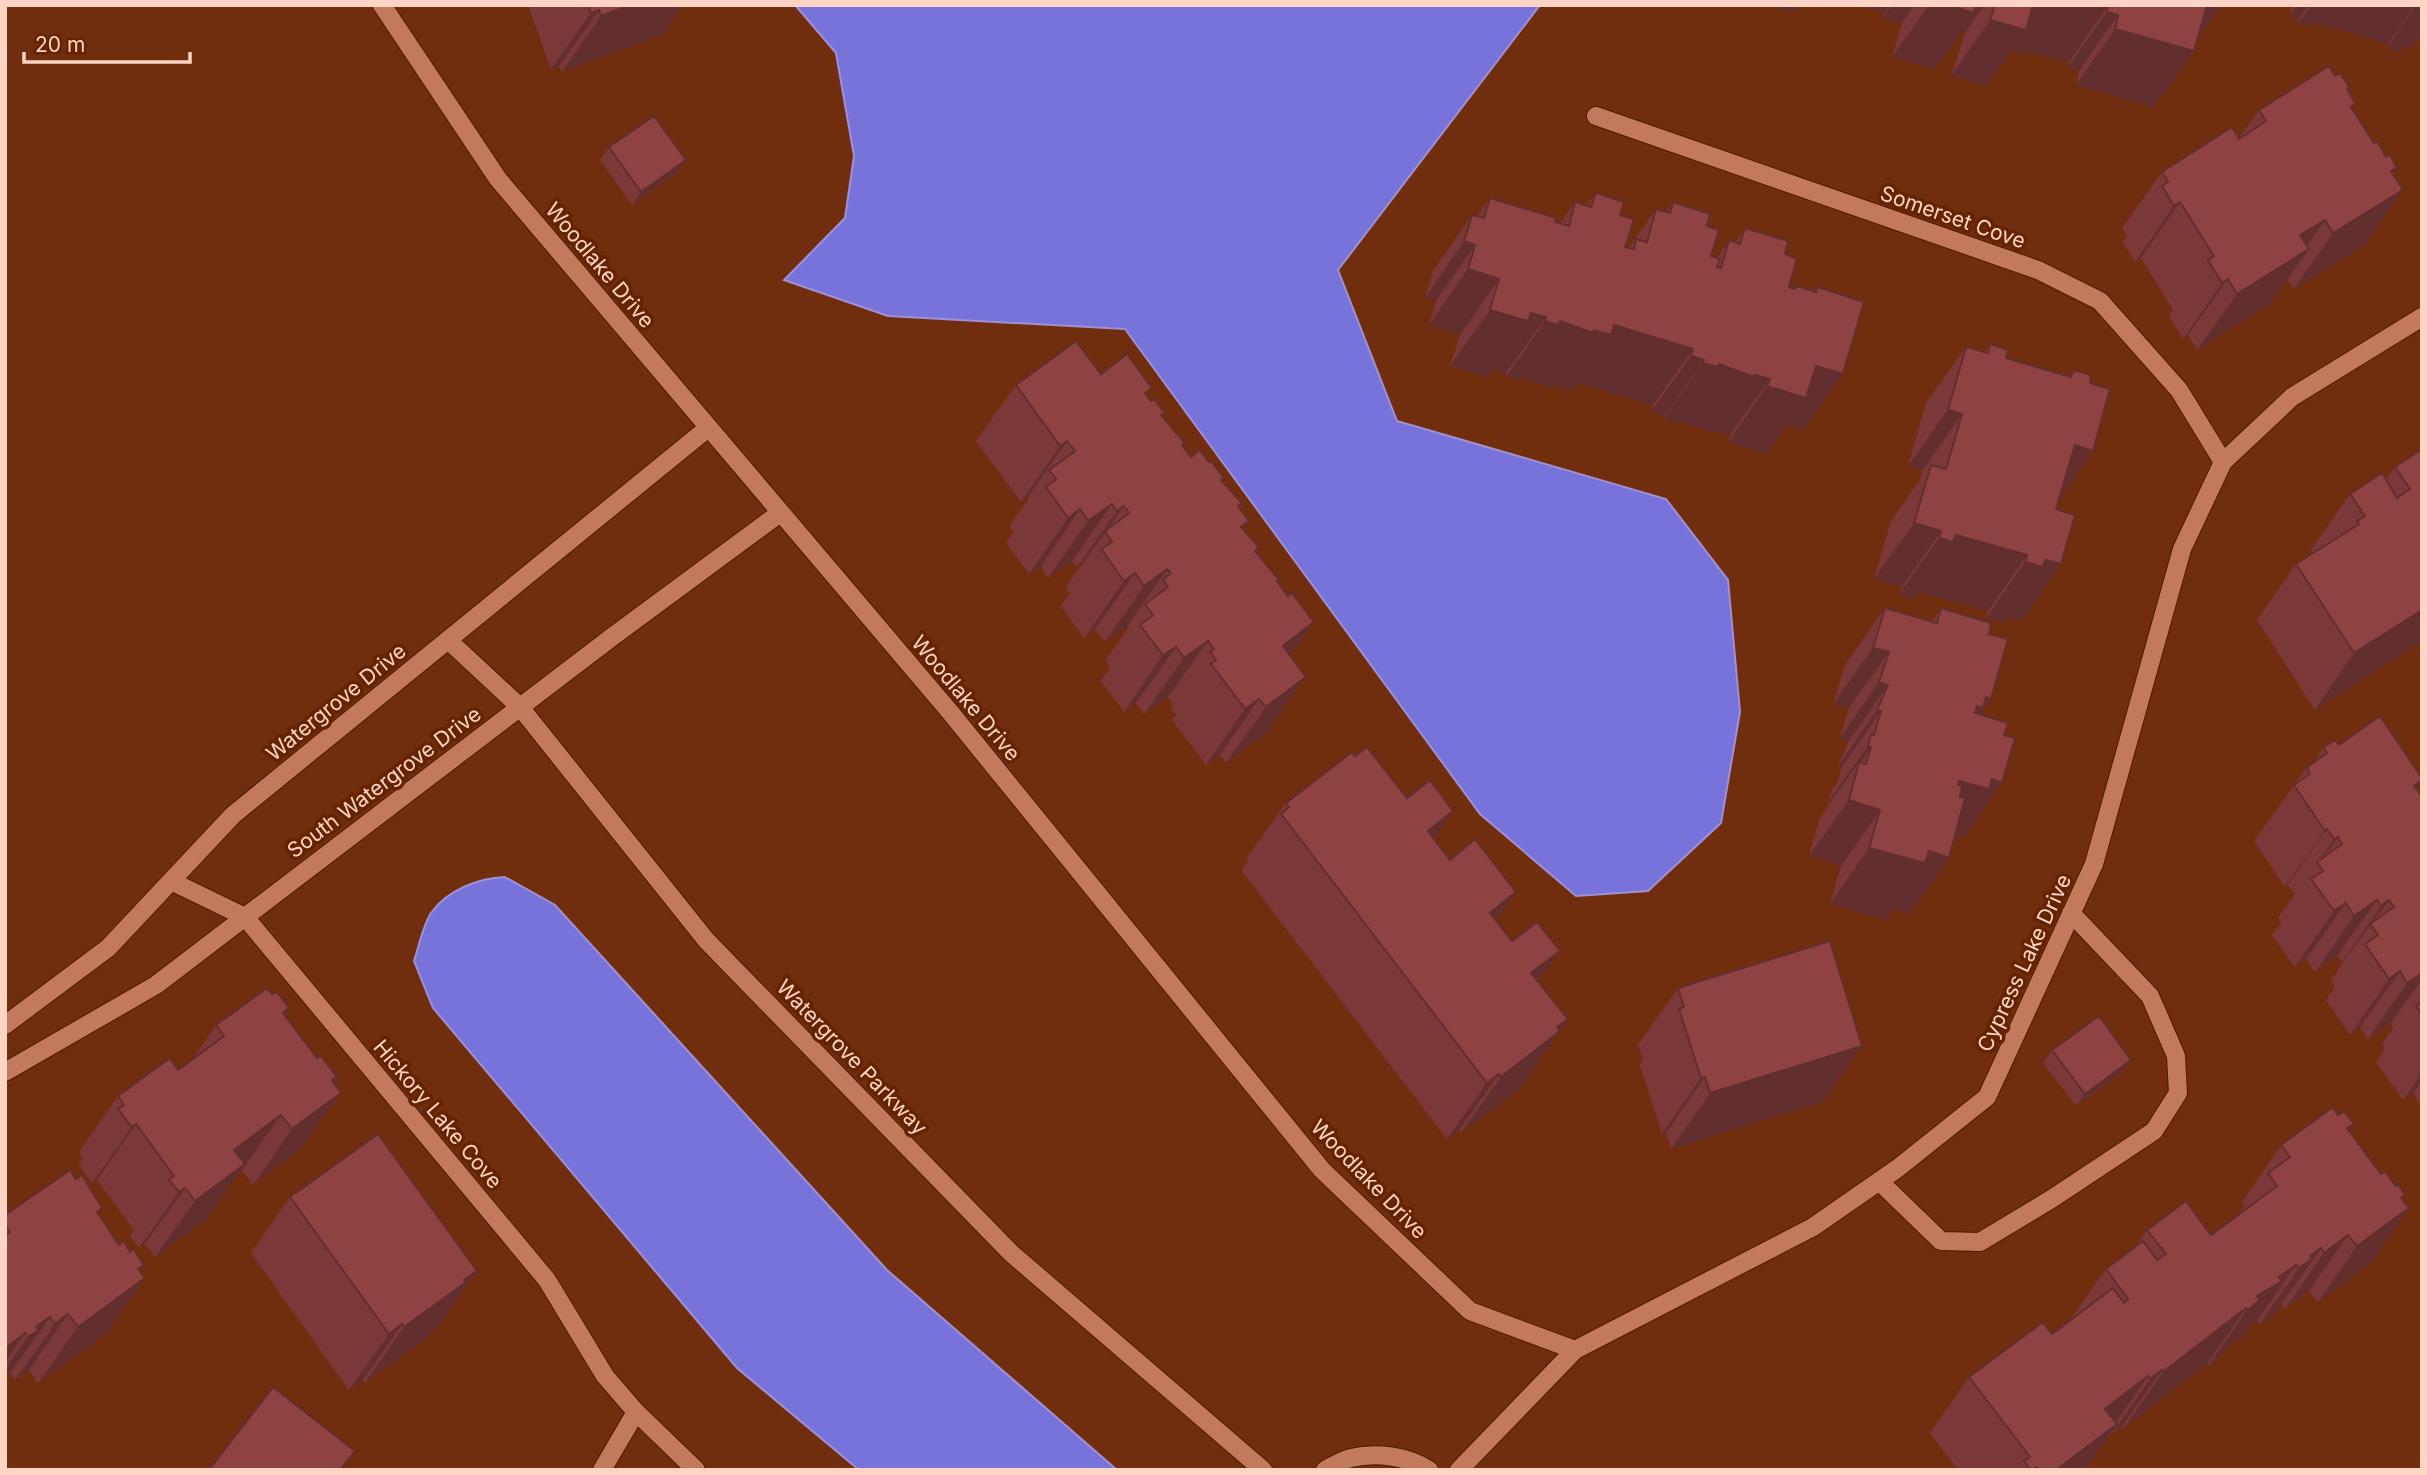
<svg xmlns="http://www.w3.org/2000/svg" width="2427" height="1475" font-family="Inter,sans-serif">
<rect width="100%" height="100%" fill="#712e0f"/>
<path fill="#7773db" stroke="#a090d4" stroke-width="2" d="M795 5H1540L1338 270 1397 421 1666 499 1728 580 1740 712 1721 823 1648 891 1576 896 1480 814 1125 329 888 316 784 280 845 218 854 156 836 53Z
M505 877 555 905 887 1270 1117 1470H859L737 1368 433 1008 414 961C419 946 423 925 431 913 447 890 479 878 505 877Z"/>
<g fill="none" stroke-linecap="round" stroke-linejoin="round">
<g stroke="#4c1a03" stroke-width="20">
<path id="minor" d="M382 5 498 179 950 712 1322 1170 1470 1311 1575 1350
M1596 116 2038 270 2100 301 2179 390 2223 462
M448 640 520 707 706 940 1011 1253 1263 1470
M171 881 245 917 547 1280 605 1376 636 1412 696 1470
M5 1025 108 948 233 815 708 428
M5 1072 156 985 612 637 780 513
M1880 1182 1941 1241 1980 1242 2053 1198 2154 1131 2178 1093 2176 1056 2150 996 2071 913
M602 1470 636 1412
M1325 1470C1333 1466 1342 1460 1351 1458 1376 1452 1407 1456 1429 1470
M1459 1470 1575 1350 1813 1227 1898 1168 1987 1097 2094 864 2182 549 2223 462 2292 397 2422 317"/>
</g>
<use href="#minor" stroke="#c3795b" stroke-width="18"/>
</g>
<path fill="#7a3938" d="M528 5H683L662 35 562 72 559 66 551 69Z
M1859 5H2221L2197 40 2154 107 2076 85 2079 71 2067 68 2069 62 2026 51 2024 54 2011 51 1987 86 1951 76 1965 33 1961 32 1935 69 1892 57 1902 23 1883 18 1884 13Z
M2292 5H2422V33L2411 48 2404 46 2400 52 2387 48 2388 44 2313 22 2309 27 2298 24 2299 19 2289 16Z
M2335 76 2347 90 2352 108 2374 143 2397 168 2393 173 2364 246 2294 289 2287 279 2269 305 2197 350 2188 335 2183 339 2169 316 2173 310 2141 258 2135 262 2123 242 2127 235 2122 228 2162 172 2239 138 2259 110Z
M609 147 686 160 677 173 632 205 600 160Z
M1596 193 1620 215 1625 247 1629 248 1656 209 1666 212 1673 202 1707 226 1711 256 1717 258 1729 240 1735 243 1745 228 1785 254 1789 287 1794 289 1796 286 1815 291 1818 287 1843 374 1803 430 1787 425 1767 454 1728 442 1730 435 1716 431 1715 433 1680 421 1679 423 1664 419 1665 416 1651 412 1653 405 1578 383 1572 391 1556 386 1554 389 1521 377 1519 381 1506 377V373L1494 370 1489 377 1450 366 1460 335 1429 325 1436 301 1425 298 1433 271 1472 215 1477 216 1490 198 1560 224 1575 202 1587 205Z
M1990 344 2006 358 2069 376 2073 371 2059 500 2056 509 2061 564 2022 621 2008 617 2004 623 1986 618 1988 611 1919 592 1914 599 1899 594 1902 587 1874 579 1891 521 1920 480 1923 470 1908 466 1926 403 1966 347 1984 352Z
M1101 374 1147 395 1191 457 1209 462 1224 478 1222 481 1242 503 1239 507 1243 530 1259 547 1256 552 1279 580 1277 582 1288 596 1314 622 1290 656 1267 733 1226 763 1220 755 1206 765 1172 720 1176 715 1171 708 1173 704 1168 697 1144 714 1136 703 1124 712 1101 681 1110 667 1105 661 1129 627 1128 625 1105 642 1095 629 1084 638 1061 606 1070 593 1066 587 1083 563 1077 567 1072 561 1048 578 1041 566 1029 574 1006 543 1014 532 1009 526 1029 498 1028 497 1021 502 976 441 1016 385Z
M2422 449V641L2315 710 2257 620 2296 564 2313 553 2311 550 2350 494 2386 480 2395 467Z
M1885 608 1932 622 1941 608 1989 634 1980 715 2004 735 2002 783 1963 839 1955 836 1949 858 1910 914 1893 909 1886 920 1830 904 1841 866 1809 856 1820 818 1830 803 1828 802 1832 790 1838 781 1842 767 1838 766 1849 741 1840 738 1849 708 1833 704 1845 665Z
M2339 745 2422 778V781L2416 789 2422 796V1103L2420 1104 2413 1093 2403 1100 2376 1062 2385 1049 2382 1044 2393 1028 2391 1023 2368 1039 2360 1027 2350 1035 2326 1000 2335 987 2331 981 2346 958 2342 962 2337 956 2315 972 2306 959 2295 967 2272 935 2281 923 2278 918 2295 894 2288 885 2285 887 2254 841 2307 767 2314 762 2324 747Z
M1286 803 1434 839 1512 941 1538 981 1568 1019 1521 1088 1461 1133 1459 1130 1447 1139 1241 870 1248 861 1246 859Z
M1678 988 1862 1046 1823 1102 1671 1149 1666 1133 1662 1134 1640 1065 1643 1060 1638 1045Z
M284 1015 333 1082 301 1149 253 1185 242 1171 238 1174 206 1220 155 1257 145 1244 139 1248 130 1236 134 1230 97 1180 92 1183 79 1165 83 1159 79 1152 118 1096 178 1070 192 1060 216 1025Z
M2052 1050 2123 1072 2076 1106 2043 1063Z
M2349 1131 2381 1174 2409 1208 2370 1264 2318 1302 2309 1291 2285 1309 2281 1304 2273 1316 2260 1324 2257 1321 2251 1325 2243 1337 2228 1346 2221 1357 2208 1366 2207 1364 2124 1428 2122 1426 2111 1435 2110 1434 2085 1470H1958L1930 1433 1969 1377 2052 1334 2070 1320 2106 1269 2136 1246 2147 1230 2211 1235 2239 1214 2245 1206 2242 1202 2281 1145Z
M290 1197 477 1271 438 1327 431 1332 426 1339 365 1383 363 1380 349 1390 251 1253Z
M98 1214 119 1245 145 1278 105 1335 38 1383 29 1370 15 1380 10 1373 5 1378V1215Z"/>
<path fill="#632e2e" d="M631 5H683L662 35 562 72 601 16Z
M1768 5H1798L1793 13Z
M1859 5H1890L1884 13Z
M1892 5H1915L1902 23 1883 18Z
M1929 5H1984L1965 33 1961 32 1935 69 1892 57Z
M2030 5 2108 6 2069 62 2026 51 2024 54 2011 51 1987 86 1951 76 1990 20Z
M2206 5 2221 6 2190 50 2194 51 2154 107 2076 85 2115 29Z
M2297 5H2309L2299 19 2289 16Z
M2311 5H2415L2388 44 2313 22 2309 27 2298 24Z
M2416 5H2422V33L2411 48 2404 46 2400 52 2387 48Z
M599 10 559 66 551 69 591 13Z
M2107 12 2118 15 2079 71 2067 68Z
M686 160 677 173 632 205 641 192Z
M2397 168 2364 214 2403 190 2364 246 2294 289 2333 233 2391 171Z
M2180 202 2141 258 2135 262 2174 206Z
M2325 220 2301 254 2309 249 2269 305 2197 350 2237 294 2300 235Z
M1464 241 1475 245 1436 301 1425 298Z
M1468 269 1499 279 1460 335 1429 325Z
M2228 279 2188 335 2183 339 2222 283Z
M1490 310 1531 313 1546 317 1506 373 1494 370 1489 377 1450 366Z
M1545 321H1560L1594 330 1614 325 1693 349 1653 405 1578 383 1572 391 1556 386 1554 389 1521 377 1519 381 1506 377Z
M1691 356 1704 360 1665 416 1651 412Z
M1703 363 1719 364 1770 379 1730 435 1716 431 1715 433 1680 421 1679 423 1664 419Z
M1816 366 1843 374 1803 430 1787 425 1767 454 1728 442 1767 386Z
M1948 410 1962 414 1923 470 1908 466Z
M1067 441 1028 497 1021 502 1060 446Z
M2075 445 2093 451 2054 508Z
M1112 504 1072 561 1048 578 1088 521Z
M1124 506 1083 563 1077 567 1117 511Z
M1080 509 1041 566 1029 574 1068 518Z
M1914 523 1941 531 1902 587 1874 579Z
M1956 535 2027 555 1988 611 1919 592 1914 599 1899 594 1939 538Z
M2045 560 2061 564 2022 621 2008 617 2004 623 1986 618 2025 562Z
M1167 569 1128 625 1105 642 1144 586Z
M1135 573 1095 629 1084 638 1124 581Z
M2422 610V641L2315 710 2354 653Z
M1314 622 1275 678 1283 646Z
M1208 641 1168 697 1144 714 1184 658Z
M1176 647 1136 703 1124 712 1163 655Z
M1873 648 1889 652 1849 708 1833 704Z
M1306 677 1267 733 1226 763 1266 707Z
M1879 682 1888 685 1849 741 1840 738Z
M1986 697 1991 699 1951 755 1977 706Z
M1259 699 1220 755 1206 765 1245 709Z
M1877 710 1881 711 1842 767 1838 766Z
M1868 746 1871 747 1858 766 1859 762 1830 803 1828 802Z
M1992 779 2002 783 1963 839 1955 836 1920 837 1959 781Z
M2422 780V781L2384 836 2414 786Z
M1849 800 1880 810 1841 866 1809 856Z
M1453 811 1414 868 1428 831Z
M2327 829 2288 885 2285 887 2325 831Z
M2338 837 2319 864 2318 863 2334 839Z
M1869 848 1929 851 1949 858 1910 914 1893 909 1886 920 1830 904Z
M1516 892 1477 948 1490 913Z
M2377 900 2337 956 2315 972 2354 916Z
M2389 900 2346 958 2342 962 2381 906Z
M2346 903 2306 959 2295 967 2334 911Z
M1560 951 1520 1007 1531 973Z
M2400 971 2360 1027 2350 1035 2389 979Z
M2422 973V979L2391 1023 2368 1039 2407 983Z
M1568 1019 1521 1088 1461 1133 1501 1077Z
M1862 1046 1823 1102 1671 1149 1710 1093Z
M2131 1060 2123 1072 2076 1106 2085 1094Z
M2422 1073V1081L2413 1093 2403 1100Z
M1499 1074 1459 1130 1447 1139 1487 1083Z
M337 1077 310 1116 341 1093 301 1149 253 1185 292 1129 332 1080Z
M1705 1077 1666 1133 1662 1134 1701 1078Z
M281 1115 206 1220 155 1257 195 1201 234 1150Z
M136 1124 97 1180 92 1183 132 1127Z
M185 1188 145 1244 139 1248 179 1192Z
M2405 1195 2382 1228 2409 1208 2370 1264 2318 1302 2357 1246Z
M2348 1235 2309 1291 2285 1309 2324 1253Z
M2321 1248 2273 1316 2260 1324 2299 1268 2310 1256Z
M144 1265 124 1294 145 1278 105 1335 38 1383 78 1327Z
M2296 1265 2257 1321 2251 1325 2243 1337 2228 1346 2221 1357 2208 1366 2257 1296Z
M477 1271 438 1327 431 1332 426 1339 365 1383 404 1327Z
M2246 1308 2207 1364 2124 1428 2163 1372Z
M68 1314 29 1370 15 1380 55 1324Z
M50 1317 10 1373 5 1378V1369L28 1337 36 1327Z
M402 1324 363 1380 349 1390 389 1334Z
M25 1333 5 1362V1349Z
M2162 1370 2122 1426 2111 1435 2150 1379Z
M2148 1376 2112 1428 2117 1424 2085 1470H2055L2105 1409Z"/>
<path fill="#8e4241" stroke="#632e2e" stroke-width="2" d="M588 5H631L601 16 599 10 591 13Z
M1947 5H1976L1974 13Z
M1995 5H2033L2026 30 1990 20Z
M2105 5H2207L2194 51 2115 29 2118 15 2107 12 2108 6Z
M2329 66 2335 76 2340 73 2349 87 2347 89 2355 103 2351 107 2374 143 2377 141 2386 157 2390 155 2397 168 2391 171 2403 190 2333 233 2325 220 2300 235 2309 249 2237 294 2228 279 2222 283 2208 260 2214 256 2180 202 2174 206 2162 186 2168 182 2162 172 2232 127 2239 139 2266 121 2259 110Z
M654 116 686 160 641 192 609 147Z
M1596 193 1624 202 1620 215 1634 219 1625 247 1634 249 1636 239 1647 242 1656 209 1670 213 1673 202 1710 214 1707 226 1719 230 1711 256 1720 259 1717 267 1721 268 1729 240 1740 244 1745 228 1788 241 1785 254 1797 259 1789 287 1795 289 1796 286 1816 292 1818 287 1864 302 1843 374 1816 366 1806 398 1767 386 1770 379 1755 375 1754 377 1719 364 1718 367 1703 363 1704 360 1691 356 1693 349 1614 325 1611 335 1594 330 1593 333 1560 321 1558 325 1545 321 1546 317 1531 313 1528 321 1490 310 1499 279 1468 269 1475 245 1464 241 1472 215 1484 218 1490 198 1556 218 1555 222 1569 226 1575 202 1591 207Z
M1076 341 1101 374 1127 354 1152 388 1145 393 1151 401 1154 399 1165 413 1161 415 1185 443 1182 445 1191 457 1200 450 1209 462 1211 461 1224 478 1221 480 1242 503 1238 506 1249 521 1241 527 1259 547 1255 551 1279 580 1277 581 1288 596 1292 593 1314 622 1283 646 1306 677 1266 707 1259 699 1245 709 1211 664 1216 660 1210 652 1214 649 1208 641 1184 658 1176 647 1163 655 1140 625 1153 615 1145 604 1168 587 1163 580 1171 573 1167 569 1144 586 1135 573 1124 581 1101 549 1112 542 1105 531 1129 513 1124 506 1117 511 1112 504 1088 521 1080 509 1068 518 1046 487 1056 479 1049 470 1075 451 1067 441 1060 446 1016 385Z
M1990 344 2008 350 2006 358 2071 377 2073 371H2077L2091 375 2090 383 2110 389 2093 451 2075 445 2056 509 2075 515 2061 564 2045 560 2043 567 2025 562 2027 555 1956 535 1953 542 1939 538 1941 531 1914 523 1931 465 1946 469 1962 414 1948 410 1966 347 1988 353Z
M2422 449V610L2354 653 2296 564 2359 524 2357 521 2365 516 2350 494 2382 473 2397 498 2410 489 2395 467Z
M1885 608 1937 623 1941 608 1991 623 1989 634 2008 639 1991 699 1986 697 1983 708 1977 706 1975 713 2008 723 2004 735 2015 738 2002 783 1992 779 1989 789 1959 781 1958 785 1962 786 1960 797 1965 798 1949 858 1929 851 1925 863 1869 848 1880 810 1849 800 1859 762 1866 764 1871 747 1868 746 1871 734 1874 735 1881 711 1877 710 1888 685 1879 682 1889 652 1873 648Z
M2380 716 2422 778V780L2414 786 2422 796V973L2407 983 2400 971 2389 979 2365 944 2378 935 2370 924 2394 907 2389 900 2381 906 2377 900 2354 916 2346 903 2334 911 2311 879 2323 871 2317 862 2342 844 2338 837 2334 839 2327 829 2325 831 2294 785 2310 774 2307 767 2327 753 2324 747 2335 740 2339 745Z
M1367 747 1407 798 1430 780 1453 811 1428 831 1450 860 1475 839 1516 892 1490 913 1512 941 1537 922 1560 951 1531 973 1568 1019 1557 1027 1560 1031 1501 1077 1499 1074 1487 1083 1281 814 1289 807 1286 803 1352 752 1355 756Z
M1830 941 1862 1046 1710 1093 1705 1077 1701 1078 1679 1009 1684 1007 1678 988Z
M267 988 272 994 277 992 289 1008 283 1013 317 1058 321 1056 337 1077 332 1080 341 1093 292 1129 281 1115 234 1150 245 1164 195 1201 185 1188 179 1192 169 1180 174 1176 136 1124 132 1127 118 1109 124 1105 118 1096 170 1058 178 1070 224 1036 216 1025Z
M2422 1002V1015L2416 1006Z
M2099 1016 2131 1060 2085 1094 2052 1050Z
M2333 1107 2338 1115 2344 1111 2354 1124 2347 1128 2381 1174 2385 1171 2396 1186 2398 1184 2405 1195 2401 1198 2409 1208 2357 1246 2348 1235 2324 1253 2321 1248 2310 1256 2312 1259 2299 1268 2296 1265 2279 1277 2282 1281 2257 1296 2260 1300 2248 1310 2246 1308 2163 1372 2162 1370 2150 1379 2148 1376 2105 1409 2117 1424 2056 1470H2039L2037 1467 2033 1470H2030L2024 1461 2030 1457 1969 1377 2043 1322 2052 1334 2113 1288 2124 1303 2128 1299 2106 1269 2143 1241 2157 1260 2166 1254 2147 1230 2186 1201 2211 1235 2277 1186 2268 1173 2290 1157 2281 1145Z
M378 1134 477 1271 464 1280 465 1283 404 1327 402 1324 389 1334 290 1197Z
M70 1170 76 1179 82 1175 102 1208 97 1212 119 1245 124 1241 130 1252 133 1249 144 1265 138 1269 145 1278 78 1327 68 1314 55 1324 50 1317 36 1327 39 1330 28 1337 25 1333 6 1348 8 1350 5 1352V1235L10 1232 5 1225V1215Z
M273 1387 355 1451 340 1470H209Z"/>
<g text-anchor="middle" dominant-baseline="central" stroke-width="7" stroke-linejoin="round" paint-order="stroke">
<g font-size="21" fill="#fed5c4" stroke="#652301">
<text transform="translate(1953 217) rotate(19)">Somerset Cove</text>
<text transform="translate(600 265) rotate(50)">Woodlake Drive</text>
<text transform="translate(966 698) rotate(50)">Woodlake Drive</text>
<text transform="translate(336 702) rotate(-39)">Watergrove Drive</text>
<text transform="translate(384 782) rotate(-37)">South Watergrove Drive</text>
<text transform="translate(2024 963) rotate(-65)">Cypress Lake Drive</text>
<text transform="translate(852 1057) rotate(46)">Watergrove Parkway</text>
<text transform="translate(438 1114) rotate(50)">Hickory Lake Cove</text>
<text transform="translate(1369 1179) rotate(46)">Woodlake Drive</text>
</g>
</g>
<rect width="2427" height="1475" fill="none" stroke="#fed5c4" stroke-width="14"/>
<path d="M24 52v10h166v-10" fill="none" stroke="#fed5c4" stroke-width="3.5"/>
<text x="35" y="52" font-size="21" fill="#fed5c4" stroke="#652301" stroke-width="5" paint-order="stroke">20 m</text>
</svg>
